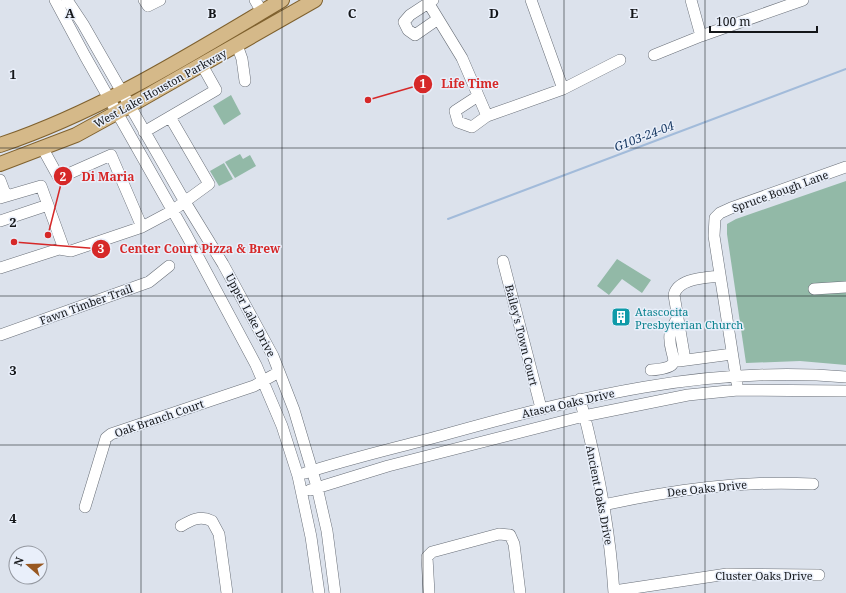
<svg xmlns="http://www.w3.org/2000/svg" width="846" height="593" font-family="'Noto Serif',serif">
<rect width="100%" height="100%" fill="#dce2ec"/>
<path fill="#92b9a7" d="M231 95 241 114 224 125 213 106Z
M240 154 243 159 250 155 256 166 235 178 225 162Z
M224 163 233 179 219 186 210 171Z
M846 181V365L800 361 746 363 727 234V224L736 219Z
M617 259 651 280 642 293 622 279 609 295 597 286Z"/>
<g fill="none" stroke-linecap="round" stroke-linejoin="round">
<path stroke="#a2bbda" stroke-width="2" d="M448 219 846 69"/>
<g stroke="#696f78" stroke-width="12">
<path id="minor" d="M55 0 85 56 187 236 256 365 282 426 298 476 311 537 319 593
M67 0 83 24 185 202 223 264 273 356 294 410 317 487 327 531 335 593
M144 0 148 6 160 0
M255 0 262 12
M433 0 410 15 404 22 408 30 415 35 438 19
M531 0 563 89
M691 0 701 36
M429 4 462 58 487 116
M237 45 242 59 245 81
M654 55 701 36 803 0
M478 96 455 111 458 122 472 127 487 116 563 89 620 60
M144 132 216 90 202 65
M43 149 59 178 111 155 142 227
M0 180 6 196
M0 198 41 186 48 205 0 221
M48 205 64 249
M503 261 541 408
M0 268 59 249 71 251 142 227 172 211 209 184 170 117
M814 289 846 287
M0 335 149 282 169 266
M685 360 674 295C678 278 705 278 720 276
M679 361 732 354
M651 370C689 367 667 357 670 334 671 329 675 322 678 317
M737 383 714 236 715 218 720 213 731 208 846 167
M580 399C597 462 610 528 614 593
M305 473C351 458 400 447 447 434 580 397 707 365 846 377
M310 490 388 466 584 416 688 395 738 390 846 391
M603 505C673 490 741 480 813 484
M85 507 106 438 111 434 254 386 279 372
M181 526C191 520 200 515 212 521L219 534 227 593
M614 591 727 574 819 575
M429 593 427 557 432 552 499 534 510 535 514 544 520 593"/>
</g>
<g stroke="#7f612e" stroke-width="16">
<path id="major" d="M0 145C101 111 191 54 282 0
M0 164 76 135 138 101 315 0"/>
</g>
<use href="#minor" stroke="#fff" stroke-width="11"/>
<use href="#major" stroke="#d5b989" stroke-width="14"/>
</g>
<path fill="none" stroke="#141619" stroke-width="1" stroke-opacity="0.55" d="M141 0V593M282 0V593M423 0V593M564 0V593M705 0V593M0 148H846M0 296H846M0 445H846"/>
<defs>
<g id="building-square" transform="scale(1)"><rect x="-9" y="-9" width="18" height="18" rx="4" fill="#0f9aa8" stroke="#e9effa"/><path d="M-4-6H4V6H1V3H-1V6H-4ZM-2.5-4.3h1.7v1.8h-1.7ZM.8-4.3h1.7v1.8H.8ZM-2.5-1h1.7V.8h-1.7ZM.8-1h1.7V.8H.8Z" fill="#fff"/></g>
</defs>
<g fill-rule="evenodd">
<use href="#building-square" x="621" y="317"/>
</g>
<g text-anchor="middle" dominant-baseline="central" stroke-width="3" stroke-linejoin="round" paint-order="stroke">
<g font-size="11" fill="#141619" stroke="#e9effa">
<text transform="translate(160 88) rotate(-29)">West Lake Houston Parkway</text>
<text transform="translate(780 191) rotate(-20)">Spruce Bough Lane</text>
<text transform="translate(86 304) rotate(-20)">Fawn Timber Trail</text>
<text transform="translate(251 315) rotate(62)">Upper Lake Drive</text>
<text transform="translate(522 335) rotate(76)">Bailey's Town Court</text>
<text transform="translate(568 403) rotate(-13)">Atasca Oaks Drive</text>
<text transform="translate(159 418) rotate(-19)">Oak Branch Court</text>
<text transform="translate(707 488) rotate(-6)">Dee Oaks Drive</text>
<text transform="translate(600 495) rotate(79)">Ancient Oaks Drive</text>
<text x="764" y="575">Cluster Oaks Drive</text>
</g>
<g font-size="11" fill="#0d838f" stroke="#e9effa" text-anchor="start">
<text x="635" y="311">Atascocita<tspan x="635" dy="13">Presbyterian Church</tspan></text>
</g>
<g font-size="12" font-style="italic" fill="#173862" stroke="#e9effa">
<text transform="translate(644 136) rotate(-21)">G103-24-04</text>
</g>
</g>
<g font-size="13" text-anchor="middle" font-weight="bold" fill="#141619" stroke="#e9effa" stroke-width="3" stroke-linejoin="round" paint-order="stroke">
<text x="70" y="18">A</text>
<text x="212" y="18">B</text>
<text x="352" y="18">C</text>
<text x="494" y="18">D</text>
<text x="634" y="18">E</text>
<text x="13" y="79">1</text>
<text x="13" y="227">2</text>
<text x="13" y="375">3</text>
<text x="13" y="523">4</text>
</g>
<path fill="none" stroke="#d62828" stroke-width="1.5" d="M368 100L423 84M48 235L63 176M14 242L101 249"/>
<g fill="#d62828" stroke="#e9effa" stroke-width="1.5">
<circle cx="368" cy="100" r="4"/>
<circle cx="48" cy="235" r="4"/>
<circle cx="14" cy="242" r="4"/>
<circle cx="423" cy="84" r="10"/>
<circle cx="63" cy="176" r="10"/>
<circle cx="101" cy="249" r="10"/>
</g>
<g font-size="12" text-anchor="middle" font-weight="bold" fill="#fff">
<text x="423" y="88">1</text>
<text x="63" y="181">2</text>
<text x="101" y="253">3</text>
</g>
<g font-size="12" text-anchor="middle" font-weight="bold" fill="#d62828" stroke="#e9effa" stroke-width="3" stroke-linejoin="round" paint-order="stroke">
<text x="470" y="88">Life Time</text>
<text x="108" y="181">Di Maria</text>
<text x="200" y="253">Center Court Pizza &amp; Brew</text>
</g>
<g transform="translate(28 565) rotate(290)"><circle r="19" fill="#e9effa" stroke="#9498a0"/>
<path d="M0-3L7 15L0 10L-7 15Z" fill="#985821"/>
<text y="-6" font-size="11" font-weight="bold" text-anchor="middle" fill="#141619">N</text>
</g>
<path d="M710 26v6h107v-6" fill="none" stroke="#141619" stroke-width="2"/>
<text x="716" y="26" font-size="12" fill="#141619" stroke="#e9effa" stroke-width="3" paint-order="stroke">100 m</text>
</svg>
